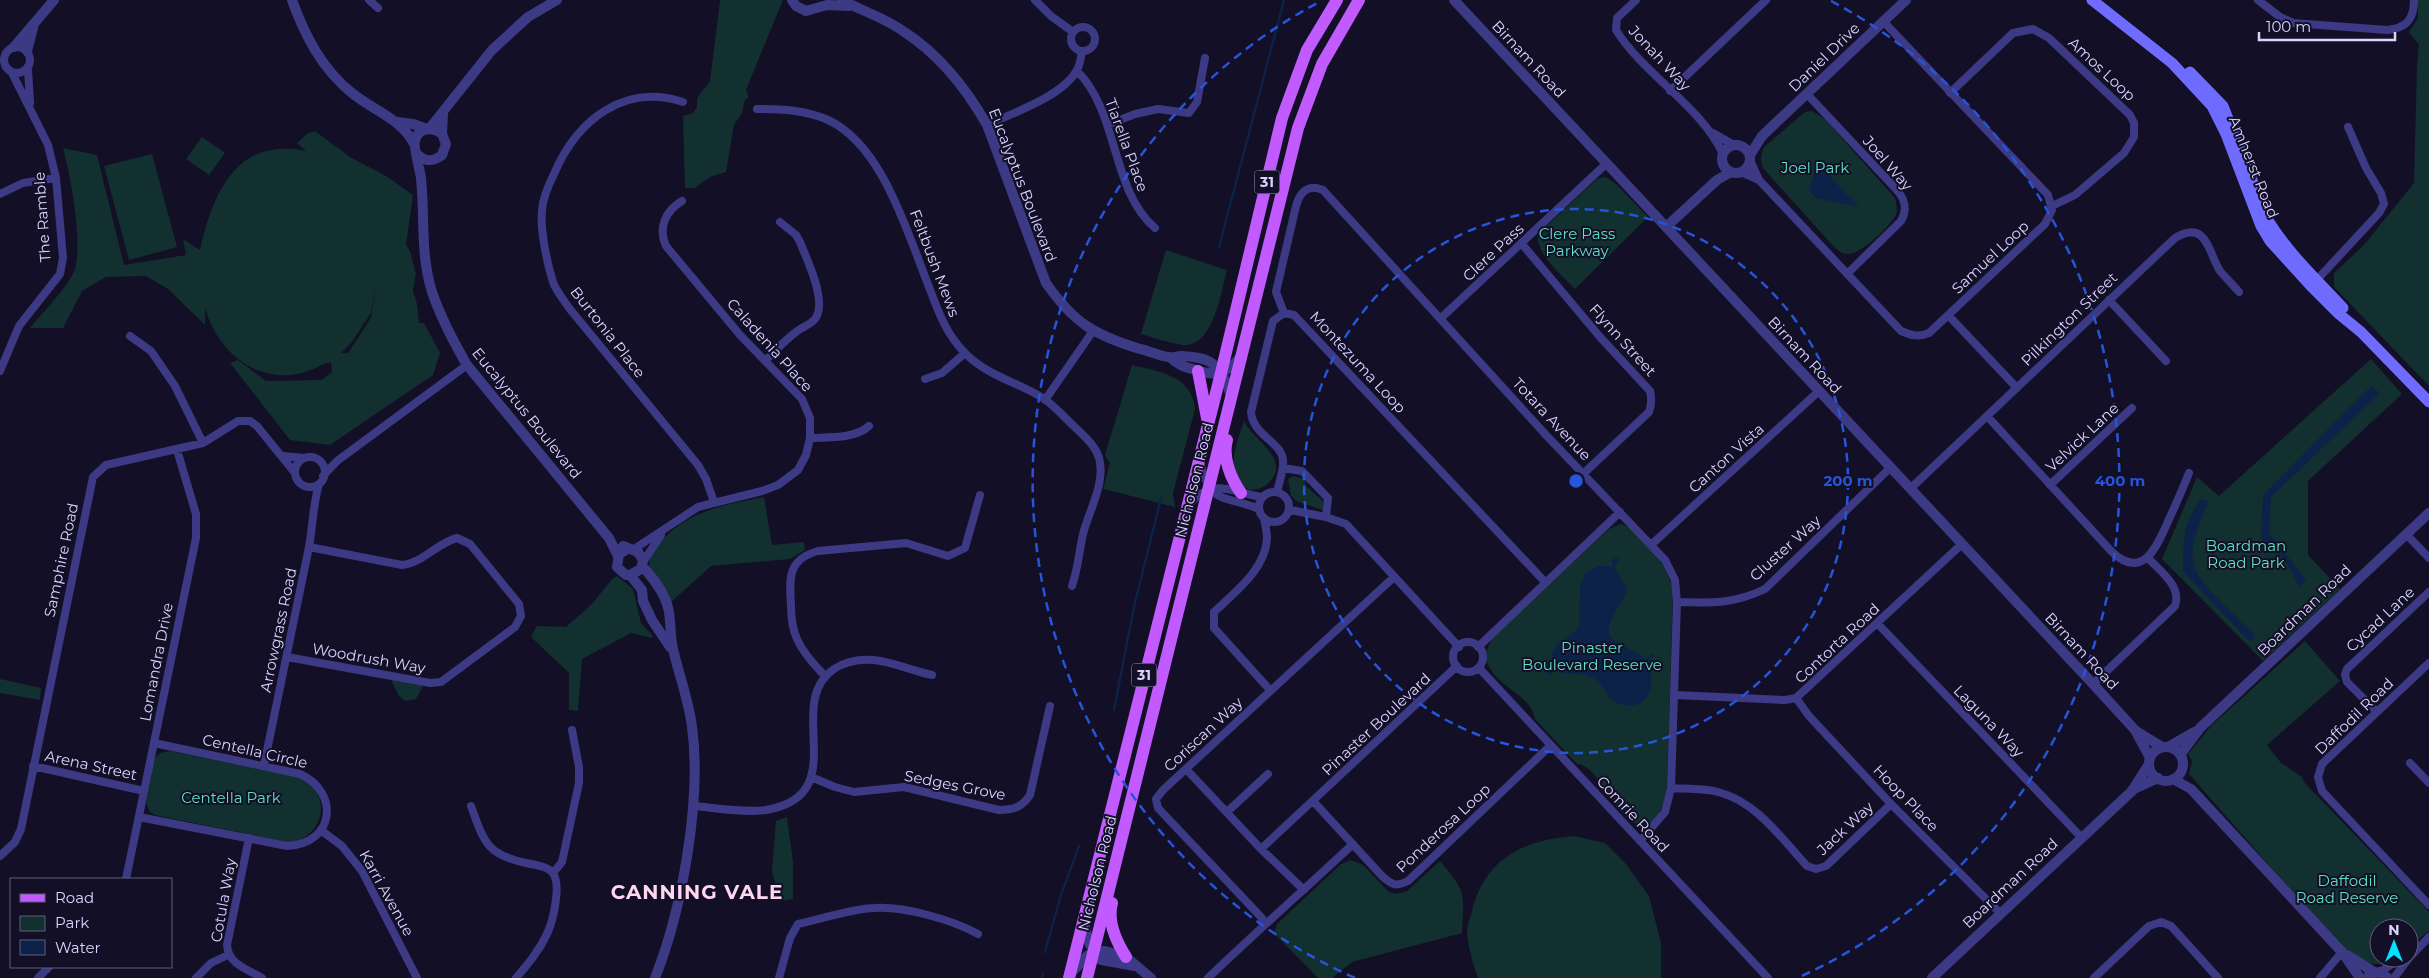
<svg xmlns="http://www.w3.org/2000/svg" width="2429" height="978" font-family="Montserrat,sans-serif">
<rect width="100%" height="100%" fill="#130f26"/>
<path fill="#12302f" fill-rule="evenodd" d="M720 0H783L746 90 749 97 745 100 742 113 734 125 726 172 710 177 695 188H685L683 116 693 113 697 107V98L710 81Z
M2417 0H2429V386L2334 287V273L2364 245 2414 183 2417 65 2419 45 2409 32 2418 18Z
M1812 111 1825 119 1895 198C1896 203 1898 209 1896 214 1892 225 1860 255 1848 254 1842 254 1839 251 1834 247L1763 168C1760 160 1761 154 1764 147L1805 112Z
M315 131 350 157 386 176 413 195 406 245 410 251 416 274 413 291 417 304 419 323H424L440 353 433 375 330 445 290 440 230 363 238 360 266 381 322 380 332 372 331 362C320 365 309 372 298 374 252 382 217 349 205 308V325L168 289 146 276 106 277 82 291 63 328H30C43 312 63 292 73 274 85 251 70 173 63 148L97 155 124 265 186 255 183 239 200 250C210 206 229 149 283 149 291 148 299 150 306 151L297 143 307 134ZM376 288 371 318 348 353H341L352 342 371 313Z
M202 137 225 153 209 175 186 159Z
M152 154 177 247 129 260 104 166Z
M1606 177 1616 184 1648 217 1575 289C1562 275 1535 254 1538 234L1597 179Z
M1166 250 1227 270C1221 292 1214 347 1183 345 1169 343 1155 338 1141 334Z
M2371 359 2402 394 2308 481V555L2340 589 2263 661 2162 559 2197 477 2219 496Z
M1132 365C1159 372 1192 375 1195 409L1173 493 1175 507 1103 489 1110 463 1105 455Z
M1244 421C1252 439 1290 458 1271 480 1265 488 1259 489 1250 490 1222 477 1237 443 1244 421Z
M1294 476 1304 479 1307 487 1323 501V510L1298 502 1291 496 1288 479Z
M764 497 772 545 804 542 805 550 790 559 711 566 671 602C664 593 653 581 650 570 647 560 652 552 658 545 685 511 724 505 764 497Z
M1621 524C1643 530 1669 569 1673 590L1667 785C1665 797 1662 816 1650 823 1622 838 1603 765 1577 764L1535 719C1530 691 1491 688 1485 655L1491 640 1501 629 1609 529Z
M617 576 633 589 641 623 653 636 651 638 631 633 582 659 578 711 569 710V673L531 637 537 626 566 627 592 604 612 579Z
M2305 641 2340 681 2267 745 2281 763 2301 776 2305 783 2429 912V931L2409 947V928H2379V958H2391C2372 975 2347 952 2333 938L2189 774 2192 761 2188 754 2211 726Z
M0 679 41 688 40 700 0 693Z
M391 680 423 686 416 699 405 701 399 696Z
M170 751 302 778C335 796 322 842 286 842L155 815 150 812 146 803 154 759 160 753Z
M787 817 793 862V899L780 901 772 871 776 821Z
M1574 836 1605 843 1626 864 1649 896 1661 943V978H1478C1473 964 1467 944 1467 929 1468 923 1471 916 1472 911 1485 858 1524 840 1574 836Z
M1351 860 1363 865 1388 891 1395 894 1407 891 1440 861C1467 893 1464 892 1462 933L1352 962 1332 978H1318L1274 933 1277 924 1341 864Z"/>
<path fill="#0c2248" d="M1817 163 1859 207 1816 198 1809 191Z
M2371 386 2380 393 2271 497 2269 533 2306 580 2300 587 2284 559 2261 538 2263 495Z
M2201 499 2208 501C2202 520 2190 541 2193 561 2195 583 2237 615 2253 633L2255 638 2252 641 2247 639 2183 571C2184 539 2181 527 2201 499Z
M1616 557 1619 560 1614 567 1627 588C1624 605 1607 616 1609 634 1616 647 1635 648 1646 660L1651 653 1655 656 1647 662C1658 682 1649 713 1621 704 1602 698 1608 685 1591 677 1579 671 1566 678 1555 669L1550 675 1546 672 1547 669 1554 667C1545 641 1569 643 1579 626L1580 587 1586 572 1598 566H1613L1612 560Z"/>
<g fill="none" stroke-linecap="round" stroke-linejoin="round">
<path stroke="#0c2248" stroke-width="2.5" d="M1219 247 1284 0
M1114 710 1134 607 1161 498
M1045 952 1061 895 1079 846
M1042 978 1043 973"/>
<path stroke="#3d3a85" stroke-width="8" d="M369 0 378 8
M1035 0 1051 16 1073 32
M1636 0 1617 18 1616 30C1644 75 1701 106 1723 154
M2258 0 2280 17 2293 23 2387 30C2407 28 2414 19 2414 0
M1071 39a12 12 0 1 1 24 0a12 12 0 1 1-24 0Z
M4 60a13 13 0 1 1 26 0a13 13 0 1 1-26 0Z
M28 69 30 103
M1077 71C1119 112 1111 191 1155 228
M1670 91 1766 0
M1950 93 2013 33 2033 29 2049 38 2130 115 2134 123V137L2124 153 2075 195 2052 206
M1807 94 1896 189C1905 199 1908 209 1901 221L1847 274
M683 102C624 83 577 120 554 174 549 184 543 198 542 210 540 230 547 263 553 282 556 291 564 300 569 308L698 465 706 479 714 502
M757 109C781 109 806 110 828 120 883 145 908 235 929 287 938 311 946 334 965 353 986 375 1017 382 1043 398 1056 407 1067 420 1079 431 1087 439 1096 447 1099 458 1106 482 1089 511 1083 534 1079 552 1078 569 1072 586
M987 125C1013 113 1063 96 1077 70 1080 65 1081 58 1082 51
M1107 125 1135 114 1158 109 1189 113 1197 102 1205 58
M1713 133 1734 145
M1750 160 1759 180 1901 331C1912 336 1919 337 1929 333L2045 224 2052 210 2048 195 1883 21
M1741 172 1759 180
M0 194 23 183 56 178
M1522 244 1600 337 1650 391C1652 399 1652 404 1649 412L1583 474
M2314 283 2379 213 2384 204 2381 193 2366 168 2348 127
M2109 300 2166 361
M1284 313 1276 292 1296 206C1300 191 1309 184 1323 190L1546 435 1665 560 1675 580 1677 602 1671 788 1665 812 1640 841
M1948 315 2017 388
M1441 318 1606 164
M130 336 151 351 175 386 203 443
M765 361C775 351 785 340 796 332 802 327 810 325 815 319 828 302 807 260 800 242L796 235 780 222
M0 371 19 326 60 274 63 258 56 178 48 145 12 73
M925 379 942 373 965 353
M1045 400 1093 331
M1987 416 2112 552C2145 583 2159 541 2170 517 2177 502 2183 488 2189 473
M810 438C828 437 855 439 869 426
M283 456 304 458
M295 472a15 15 0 1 1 30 0a15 15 0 1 1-30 0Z
M1200 463C1212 507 1224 494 1259 509
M1283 468 1302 471 1328 498 1326 517
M323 476 337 461 467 365
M2050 485 2132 408
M1911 488 2175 238C2207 219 2208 252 2220 271 2226 278 2233 285 2239 292
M1259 507a15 15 0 1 1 30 0a15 15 0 1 1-30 0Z
M1277 492C1279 482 1284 471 1283 460 1281 441 1253 436 1251 412L1273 321 1284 313 1294 315 1545 582
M1190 504C1212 476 1234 493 1262 497
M1290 510 1326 517 1346 524 1459 647
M1264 518C1265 524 1267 531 1267 538 1266 569 1235 592 1214 612V628L1270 690
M2406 534 2429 558
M1652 544 1819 391
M634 549 698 507 762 491 778 485 798 470 806 455 810 438V418L802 399 740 335 666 246C658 228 665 211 682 201
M643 562 661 535
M1677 602C1711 603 1734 604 1765 589L1890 468
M1877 623 2081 837
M1453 657a15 15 0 1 1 30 0a15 15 0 1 1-30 0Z
M1478 647 1620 512
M287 657 430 683 441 682 515 627 521 616 519 604 470 544 457 538C437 543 423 563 402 565L309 547
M2429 663 2322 764 2318 777 2322 791 2429 905
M1479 668 1768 978
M824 675C814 664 803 653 797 639 792 628 791 616 791 605 789 578 788 559 818 551L906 543 948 556 965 548 980 495
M2093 684 2175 606C2182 586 2160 571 2148 558
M1675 695 1785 700 1796 698 1962 544
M1796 698 1809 716 1891 804 2000 913
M2377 712 2347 682 2345 675 2347 669 2429 592
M2410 763 2429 783
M264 765 309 547C313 525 313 504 319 484
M33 766 144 791
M1186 769 1261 849 1304 890
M811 777 835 787 854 792 904 787 999 810C1014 810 1022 807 1030 795L1050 706
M1671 788C1686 789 1704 788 1718 792 1757 802 1781 838 1807 866L1816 869 1826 866 1891 804
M1313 801 1382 876C1392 885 1396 887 1408 881L1550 746
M471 806C484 842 487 855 526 863 534 865 544 865 551 871 563 881 553 921 547 934 539 951 528 964 516 978
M694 806C717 808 743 813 766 810 855 795 782 704 834 669 846 661 859 659 874 660 893 662 913 671 932 675
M1227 812 1268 774
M139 817 287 846C335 844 340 792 300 774L154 743
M322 831 342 846 362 871 417 978
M249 838 227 945C228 964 247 969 262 978
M1261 849 1457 666
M0 856 15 842 21 829 93 477 106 465 203 443 238 421H250L257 426 295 473
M553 873 562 862 579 783V767L572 730
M126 879 196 538V514L177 450
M1265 923 1261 917 1158 808 1156 799 1163 790 1394 577
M2409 958 2429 937
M2380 972 2401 958
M38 978 49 967
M196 978 211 963 228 955
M779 978 790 938 798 924C823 919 849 909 874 908 904 906 953 920 978 934
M1208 978C1256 932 1305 889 1353 844
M2094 978 2149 926 2161 922 2171 926 2218 978
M2320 978 2342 952
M2394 978 2409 958"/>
<path stroke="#3d3a85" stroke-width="10" d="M292 0C305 36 322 69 352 93 374 111 402 119 414 144
M792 0 796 6 806 11 827 5 849 6
M842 0C862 11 885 18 903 31 939 54 966 88 987 125L1046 283C1074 323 1094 335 1140 349 1150 351 1160 356 1169 357 1173 358 1177 356 1181 356 1188 356 1204 358 1210 362 1222 370 1228 384 1231 397
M1454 0 2093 684 2135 730 2150 758
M14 47 54 0
M27 51 34 24
M397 122 413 124 427 129
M429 129 492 50 528 17 557 0
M442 134C433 127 418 127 415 141 413 146 420 170 421 178 425 217 420 253 432 292 441 318 453 341 467 365L609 538 618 556
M1722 159a14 14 0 1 1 28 0a14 14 0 1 1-28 0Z
M418 155C426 162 433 162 442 155L446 144 442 134 443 113
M1750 155 1762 136 1906 0
M1666 227 1717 180 1731 172
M1171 358C1179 366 1185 367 1196 370 1217 377 1227 374 1241 356
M623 546 638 552 643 560 641 569 630 575
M628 549 619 554 617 567 626 575H630L642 590 643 601 652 620 670 647
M642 566C654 579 666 594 669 612 671 626 670 639 674 653 680 678 689 702 692 727 702 800 682 910 655 978
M2136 731 2162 747
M2168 747 2194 732
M2149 764a17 17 0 1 1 34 0a17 17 0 1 1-34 0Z
M2180 755 2200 728 2429 513
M2173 779 2191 789 2342 952 2360 978
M2132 790 2158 778
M1084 923 1089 943 1101 960 1135 966
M2347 955 2374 972
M1072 972 1087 956 1093 952 1105 951 1126 957 1151 978
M2369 974 2380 972 2388 978
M1932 978 2132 791 2149 764"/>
<path stroke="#6f6bff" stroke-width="11" d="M2092 0 2172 63 2212 106 2226 134 2261 226 2270 241 2311 286 2339 314 2361 332 2429 402
M2190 72 2223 106 2267 219C2288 253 2316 279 2343 308"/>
<path stroke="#c25bff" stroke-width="12" d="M1198 371 1207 418
M1227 440C1222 457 1231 479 1241 493
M1112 903C1107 921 1116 941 1126 957
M1069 978 1221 373 1282 118 1307 50 1337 0
M1087 978 1298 128 1322 64 1359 0"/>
</g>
<g fill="none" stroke="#2655da" stroke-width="2.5" stroke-dasharray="9 6">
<circle cx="1576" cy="481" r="272"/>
<path d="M1355 978A544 544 0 0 1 1321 1M1831 1A544 544 0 0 1 1797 978"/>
</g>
<g text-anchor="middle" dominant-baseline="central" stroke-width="4" stroke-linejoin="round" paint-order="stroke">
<g fill="#130f26" stroke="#9e99be" stroke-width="1">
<rect x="1254.5" y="170.5" width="25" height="23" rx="4"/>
<rect x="1131.5" y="663.5" width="25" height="23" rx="4"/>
</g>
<g font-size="14" font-weight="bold" fill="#d9d4ff">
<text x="1267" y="182">31</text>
<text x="1144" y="675">31</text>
</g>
<g font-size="15" fill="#d9d4ff" stroke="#130f26">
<text transform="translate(1824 57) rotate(-44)">Daniel Drive</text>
<text transform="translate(1660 58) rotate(47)">Jonah Way</text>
<text transform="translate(1529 59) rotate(47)">Birnam Road</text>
<text transform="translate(2102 69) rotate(43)">Amos Loop</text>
<text transform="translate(1127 145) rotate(70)">Tiarella Place</text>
<text transform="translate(1888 163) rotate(49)">Joel Way</text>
<text transform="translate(2254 167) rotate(68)">Amherst Road</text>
<text transform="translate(1023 185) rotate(69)">Eucalyptus Boulevard</text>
<text transform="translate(42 217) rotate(-94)">The Ramble</text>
<text transform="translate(1493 252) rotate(-43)">Clere Pass</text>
<text transform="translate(1990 257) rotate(-43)">Samuel Loop</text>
<text transform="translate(935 263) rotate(69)">Feltbush Mews</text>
<text transform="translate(2069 319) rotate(-44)">Pilkington Street</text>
<text transform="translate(608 332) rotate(52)">Burtonia Place</text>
<text transform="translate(1623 340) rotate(48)">Flynn Street</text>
<text transform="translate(770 345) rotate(48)">Caladenia Place</text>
<text transform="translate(1805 355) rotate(47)">Birnam Road</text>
<text transform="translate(1358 362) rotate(47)">Montezuma Loop</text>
<text transform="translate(527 413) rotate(51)">Eucalyptus Boulevard</text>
<text transform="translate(1552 419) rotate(47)">Totara Avenue</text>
<text transform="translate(2082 437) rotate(-43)">Velvick Lane</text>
<text transform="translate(1726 458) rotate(-42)">Canton Vista</text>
<text transform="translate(1194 480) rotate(-76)">Nicholson Road</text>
<text transform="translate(1785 548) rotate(-42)">Cluster Way</text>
<text transform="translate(61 560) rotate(-78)">Samphire Road</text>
<text transform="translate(2304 610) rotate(-44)">Boardman Road</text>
<text transform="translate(2380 619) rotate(-43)">Cycad Lane</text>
<text transform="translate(278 630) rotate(-78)">Arrowgrass Road</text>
<text transform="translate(1837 643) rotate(-43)">Contorta Road</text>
<text transform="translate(2082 651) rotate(47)">Birnam Road</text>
<text transform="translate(369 658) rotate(10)">Woodrush Way</text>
<text transform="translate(156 662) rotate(-79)">Lomandra Drive</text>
<text transform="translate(2354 716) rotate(-44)">Daffodil Road</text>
<text transform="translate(1989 721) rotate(46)">Laguna Way</text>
<text transform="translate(1376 724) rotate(-43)">Pinaster Boulevard</text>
<text transform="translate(1203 734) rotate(-43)">Coriscan Way</text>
<text transform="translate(255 751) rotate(13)">Centella Circle</text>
<text transform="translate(91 765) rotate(12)">Arena Street</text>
<text transform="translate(955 785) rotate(11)">Sedges Grove</text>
<text transform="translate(1906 798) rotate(46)">Hoop Place</text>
<text transform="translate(1633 814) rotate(47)">Comrie Road</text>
<text transform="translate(1443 828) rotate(-43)">Ponderosa Loop</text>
<text transform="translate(1845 828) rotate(-43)">Jack Way</text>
<text transform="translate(1097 873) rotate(-76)">Nicholson Road</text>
<text transform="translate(2010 883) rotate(-43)">Boardman Road</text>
<text transform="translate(387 893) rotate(61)">Karri Avenue</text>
<text transform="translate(223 900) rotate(-80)">Cotula Way</text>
</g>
<g font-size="15" fill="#5fe0c0" stroke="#130f26">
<text x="1815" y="167">Joel Park</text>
<text x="1577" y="233">Clere Pass<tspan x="1577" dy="17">Parkway</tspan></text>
<text x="2246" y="545">Boardman<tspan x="2246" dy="17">Road Park</tspan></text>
<text x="1592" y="647">Pinaster<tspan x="1592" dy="17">Boulevard Reserve</tspan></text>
<text x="231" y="797">Centella Park</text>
<text x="2347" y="880">Daffodil<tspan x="2347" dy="17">Road Reserve</tspan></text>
</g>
<g font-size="20" font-weight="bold" letter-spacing="1" fill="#ffd6f0" stroke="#130f26">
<text x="697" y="892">CANNING VALE</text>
</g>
</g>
<circle cx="1576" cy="481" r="8" fill="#2655da" stroke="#130f26" stroke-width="2.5"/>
<g font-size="15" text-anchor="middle" font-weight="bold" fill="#2655da" stroke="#130f26" stroke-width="4" stroke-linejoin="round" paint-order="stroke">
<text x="1848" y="486">200 m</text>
<text x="2120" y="486">400 m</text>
</g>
<rect x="10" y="878" width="162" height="90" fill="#130f26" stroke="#625e7d"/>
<rect x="20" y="894" width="25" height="8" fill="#c25bff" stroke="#625e7d"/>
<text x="55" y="903" font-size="15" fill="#d9d4ff">Road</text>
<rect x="20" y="916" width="25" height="15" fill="#12302f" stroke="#625e7d"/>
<text x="55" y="928" font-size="15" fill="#d9d4ff">Park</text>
<rect x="20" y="940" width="25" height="15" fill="#0c2248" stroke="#625e7d"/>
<text x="55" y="953" font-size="15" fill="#d9d4ff">Water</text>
<g transform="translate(2394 943)"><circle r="24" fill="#130f26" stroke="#625e7d"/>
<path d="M0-4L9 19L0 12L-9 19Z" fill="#00e5ff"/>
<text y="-8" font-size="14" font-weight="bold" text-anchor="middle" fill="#d9d4ff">N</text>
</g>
<path d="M2259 32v8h136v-8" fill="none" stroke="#d9d4ff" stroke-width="2.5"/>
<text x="2266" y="32" font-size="15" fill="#d9d4ff" stroke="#130f26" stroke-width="4" paint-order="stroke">100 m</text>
</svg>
